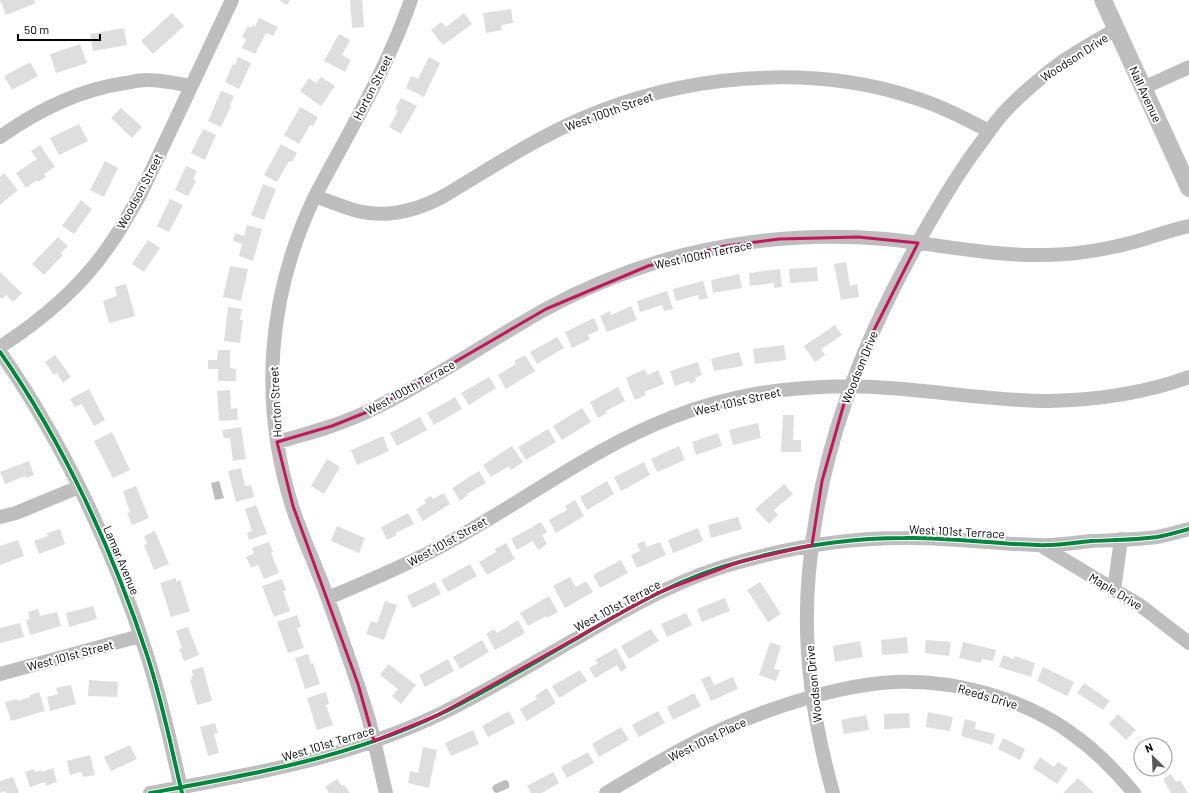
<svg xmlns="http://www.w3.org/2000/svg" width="1189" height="793" font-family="Barlow,sans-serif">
<rect width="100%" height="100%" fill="#fff"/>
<path fill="#bdbdbd" d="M219 481 224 498 215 500 211 483Z
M505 780 508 781 509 784V788L497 793 494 792 492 788 494 785Z"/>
<path fill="#dedede" d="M0 0H34L36 3 6 15Z
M279 0H290L287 5Z
M350 0H362L364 27 352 28Z
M511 9 513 23 501 25 502 30 486 33 483 13Z
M172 13 184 26 153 54 141 41Z
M464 13 472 24 443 45 431 30 441 22 446 27Z
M259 18 278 27 273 36 266 33 255 54 242 48 246 39 242 37 248 26 251 28 252 25 255 27Z
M124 28 127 45 93 51 90 34Z
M339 34 350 40 342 55 351 60 345 72 324 61Z
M80 44 87 63 56 73 50 54Z
M238 57 251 63 239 89 225 82 233 64 235 65Z
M429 57 440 63 424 97 406 88 411 76 418 79Z
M30 62 38 76 12 90 4 76Z
M321 77 335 86 321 106 300 91 309 78 316 83Z
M221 91 234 96 230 105 231 106 221 127 208 121Z
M401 98 417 106 401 134 389 127 398 111 395 109Z
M300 107 318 117 313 126 310 125 299 144 284 135Z
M121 108 142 127 132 138 111 118Z
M79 124 88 141 59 155 50 138Z
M203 129 216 135 205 160 191 153Z
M281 144 297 153 292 162 289 161 277 182 264 175Z
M40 145 55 167 44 174 46 177 38 182 37 180 26 188 16 173 37 159 31 151Z
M105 161 118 168 104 197 90 190Z
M186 166 197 171 193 179 196 181 188 196 175 190Z
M4 173 18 190 0 205V177Z
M263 184 276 189 264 220 251 215Z
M170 199 183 205 169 232 157 226Z
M81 200 92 209 74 234 62 226Z
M247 225 262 229 253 261 239 256 242 244 233 241 235 233 244 236Z
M58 237 68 246 61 253 63 255 44 275 32 264Z
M148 240 160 248 144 272 132 264Z
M846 262 850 286 857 284 859 297 841 300 834 264Z
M230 266 248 269 241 301 223 297Z
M817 267 818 281 790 283 789 269Z
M780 269 782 287 774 288V283L750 286 749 273Z
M0 272 22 293 13 302 6 295 2 299 0 297Z
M739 274 742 288 713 293 711 280Z
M703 281 708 298 699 300 698 295 676 301 673 289Z
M126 284 135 316 109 323 103 301 117 296 115 287Z
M667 291 673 309 664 311 662 305 640 312 637 301Z
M631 306 637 320 607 332 600 316 610 311 611 315Z
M228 307 242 309 240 320H243L240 343 224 341Z
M594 318 599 330 588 335 590 339 572 348 565 332Z
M835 325 842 335 821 349 825 355 815 362 804 346Z
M557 337 564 348 537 364 530 352Z
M784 345 786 360 755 364 753 349Z
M218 350H230V368L236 369V381H218V369H208V360H217Z
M739 352 743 366 714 371 711 359Z
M55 355 71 377 63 383 57 373 54 375 45 362Z
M525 355 535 371 506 389 498 375 516 364 514 361Z
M698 362 702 375 695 378 696 381 690 384 689 381 675 386 670 371Z
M645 369 648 375 658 370 664 384 644 392 646 395 635 400 626 378Z
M489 377 496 388 469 405 461 393Z
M618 387 625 401 606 411 607 413 598 418 590 402Z
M89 389 105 420 94 426 82 404 75 407 70 399Z
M230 390 231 409 237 408 238 420 219 421 217 391Z
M455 397 462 409 434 425 427 413Z
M582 408 591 422 562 440 553 426Z
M783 415H794L793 440H801V452H781Z
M420 417 427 430 397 446 390 433Z
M758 423 761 438 733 445 729 430Z
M241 427 246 459 233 461 230 438H224L222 430Z
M548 429 556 442 526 460 518 447Z
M112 432 130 470 113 478 94 441Z
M718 433 722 446 696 455 692 442Z
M383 436 389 451 357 465 351 450Z
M512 446 523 462 511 470 509 466 491 477 483 465Z
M679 446 685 460 657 472 651 459Z
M327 459 340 467 324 494 311 486Z
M29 461 34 475 26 478 25 476 5 484 0 472Z
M644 462 650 475 621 491 614 477Z
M241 468 245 486 251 485 254 497 236 502 228 471Z
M479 471 486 483 467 494 468 495 460 501 452 488Z
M607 481 614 494 587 510 580 497Z
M784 484 793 494 774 510 778 515 769 524 755 509Z
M136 486 149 518 132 525 127 513 130 512 123 491Z
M444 493 450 504 423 521 416 509 426 503 424 500 431 496 433 499Z
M575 500 584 516 556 533 549 520 567 510 565 506Z
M256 505 267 534 249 540 247 533 252 531 245 509Z
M408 513 414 524 396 533 397 535 387 540 381 527Z
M738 517 742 529 711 538 708 525Z
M541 522 547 532 542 535 547 544 538 550 533 541 517 550 511 539Z
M337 526 365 538 359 553 331 541Z
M698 528 703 541 673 553 668 540Z
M60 529 65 544 39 554 34 541 48 536 47 533Z
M155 531 169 564 154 570 144 545 147 544 144 536Z
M18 540 24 556 0 565V546Z
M644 541 647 547 660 542 666 555 637 568 631 555 640 551 637 544Z
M269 542 273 552 271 553 279 573 264 579 258 565 251 568 246 557 254 553 252 548Z
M506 543 515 559 487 575 479 562 496 552 495 549Z
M621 560 628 573 600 588 593 575Z
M470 564 477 576 448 592 441 580Z
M570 577 576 587 586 581 593 592 565 608 553 586Z
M176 578V582L180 580 190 611 171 617 160 583Z
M282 579 286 590 283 591 290 611 274 617 262 586Z
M435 582 441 594 413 608 407 596Z
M760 582 781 614 768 622 747 590Z
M549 596 558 612 547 618 546 616 528 626 520 613Z
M725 598 730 611 702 622 697 609Z
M385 601 397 605 384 640 366 634 371 621 377 623Z
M93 606 97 619 69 627 66 613Z
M38 609 40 616 57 612 61 626 30 635 26 620 30 619 28 612Z
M686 613 692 625 667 637 661 624Z
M297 615 301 627 297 628 304 648 288 653 277 622Z
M518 620 525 633 495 650 486 634 494 629 497 633Z
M20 623 24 637 0 643V628Z
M188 627 199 655 184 661 179 649 182 648 176 631Z
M651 629 659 641 629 659 621 646Z
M907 637 908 653 882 655 881 640Z
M482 640 489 652 460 669 453 657Z
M926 640 951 642 949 656 925 653Z
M860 641 863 657 835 662 833 646Z
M770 642 781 646 774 669 780 670 776 681 759 675Z
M963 642 996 650 993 661 982 659 981 663 959 658Z
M616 648 627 668 621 672 617 665 595 678 589 668 598 663 595 660Z
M308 654 311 664 313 663 320 684 305 689 295 658Z
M1003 655 1014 659 1015 656 1035 663 1031 677 999 667Z
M448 659 454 671 425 687 419 675Z
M388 664 416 685 401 704 392 696 398 689 380 675Z
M203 667 212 701 197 705 190 680 192 679 191 676H193L192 670Z
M1043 667 1074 682 1067 696 1037 681Z
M580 670 587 681 559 698 552 686Z
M710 676 714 685 733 677 738 689 711 701 701 679Z
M89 680 118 682 117 697 88 696Z
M1084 683 1110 701 1103 710 1077 693Z
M71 685 76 704 50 711 47 697 58 694 56 688Z
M547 688 556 703 527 721 520 709 537 699 535 696Z
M39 692 45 711 11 721 5 702 17 699 18 701 30 697V695Z
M326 692 329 704 326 705 333 725 317 730 307 698Z
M694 693 701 706 673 720 667 707Z
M509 711 515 723 488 737 482 726Z
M658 711 665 723 639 737 632 725Z
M928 712 953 717 950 731 926 727Z
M909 713 910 728 884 729V714Z
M1118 714 1136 730 1126 740 1109 724Z
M866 715 869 730 844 734 841 720Z
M965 719 976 722 975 729 995 734 992 745 961 736Z
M215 723 218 733 214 734 219 753 208 756 200 727Z
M621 727 629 740 599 757 592 744Z
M473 730 479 744 451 756 445 743Z
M1003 738 1025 749 1020 760 998 749Z
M1144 741 1147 745H1141V756L1135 748Z
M130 745 137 759 111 771 104 757Z
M423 747 437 750 429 788 408 783 410 771 418 773Z
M588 752 594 763 567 778 561 767Z
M90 755 95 775 83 777 81 772 70 775 67 761Z
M1040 757 1054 767 1058 762 1068 768 1057 784 1033 768Z
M53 768 57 782 46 786 45 782 30 787 25 772 34 769 35 772 42 770V772Z
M1152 769H1161L1156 774Z
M553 772 559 783 542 793H531L527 786Z
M1171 774 1176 782 1180 780 1188 793H1171L1163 779Z
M13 777 19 793H6L5 791 0 793V781Z
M1078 778 1094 793H1063Z
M337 779 342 786 344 785 350 793H329L325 787Z"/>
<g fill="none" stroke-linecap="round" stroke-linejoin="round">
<g stroke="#dbdbdb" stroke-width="18">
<path id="major" d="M1103 0 1189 188"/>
</g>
<path stroke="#bebebe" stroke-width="14" d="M1143 88 1189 67
M0 137C38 110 78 90 125 83 132 82 139 80 146 80 161 80 176 83 191 86
M315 196C328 201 341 206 354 210 385 219 416 211 444 196 489 169 533 140 581 119 681 75 807 63 912 97 939 105 964 118 989 131
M0 347C40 321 78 290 106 250 119 233 129 214 140 195L232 0
M0 352C63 442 114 551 147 655 161 700 172 747 182 793
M277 442C310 433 343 424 373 409 433 380 487 342 544 310 588 286 636 267 683 255 749 239 818 233 885 239 937 244 990 256 1043 255 1074 255 1104 250 1134 242 1153 237 1169 230 1189 226
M0 517 16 513 79 487
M1040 545 1141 606 1189 643
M1114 590 1121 539
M328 598C373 579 418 560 460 536 531 496 597 446 673 417 701 406 731 398 761 393 799 387 837 385 875 387 933 390 991 401 1049 401 1096 400 1145 393 1189 377
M0 674 140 636
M150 793C249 775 349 758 440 714 488 691 533 663 579 637 631 606 684 576 743 561 796 546 850 538 905 538 949 537 993 544 1037 545 1055 546 1073 543 1091 541 1113 540 1135 540 1157 537 1168 535 1178 532 1189 529
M386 793C380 768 375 742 368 717 356 677 342 638 328 599 317 568 302 537 292 506 259 401 268 294 315 196 349 132 387 69 411 0
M606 793C645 770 684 746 725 728 775 706 840 685 894 682 952 679 1023 698 1071 733 1095 750 1115 770 1134 793
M833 793C813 722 802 646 809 572 819 452 861 344 920 239 939 205 959 171 983 140 991 128 1000 116 1010 106 1026 90 1043 76 1060 63 1078 51 1098 40 1116 29"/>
<use href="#major" stroke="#bebebe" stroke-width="17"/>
<g stroke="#fff" stroke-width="6">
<path id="cycleway" d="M0 352C63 442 113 551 147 655 162 700 171 747 182 793
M150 793C249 775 349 758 440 714 488 691 533 663 579 637 631 606 684 576 743 561 796 546 850 538 905 538 949 537 993 544 1037 545 1055 546 1073 543 1091 541 1113 540 1135 540 1157 537 1168 535 1178 532 1189 529"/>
</g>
<use href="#cycleway" stroke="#00873e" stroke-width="4"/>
</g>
<path fill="none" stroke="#c2185b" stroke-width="3" stroke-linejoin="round" d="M858 237 918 243 872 334 845 400 822 481 812 545 739 562 657 593 438 715 374 741 358 684 293 506 277 442 332 426 372 410 546 309 648 266 725 246 779 239Z"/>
<g text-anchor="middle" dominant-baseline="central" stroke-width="4" stroke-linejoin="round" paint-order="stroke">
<g font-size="12" fill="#000" stroke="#fff">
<text transform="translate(1074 57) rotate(-33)">Woodson Drive</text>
<text transform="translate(372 87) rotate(-63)">Horton Street</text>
<text transform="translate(1146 94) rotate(65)">Nall Avenue</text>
<text transform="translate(609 111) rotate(-20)">West 100th Street</text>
<text transform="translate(139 191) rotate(-62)">Woodson Street</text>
<text transform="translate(703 254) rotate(-12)">West 100th Terrace</text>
<text transform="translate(859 367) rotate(-68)">Woodson Drive</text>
<text transform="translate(410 387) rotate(-29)">West 100th Terrace</text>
<text transform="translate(737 401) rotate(-13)">West 101st Street</text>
<text transform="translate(275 402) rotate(-93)">Horton Street</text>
<text transform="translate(957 531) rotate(3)">West 101st Terrace</text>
<text transform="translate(447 541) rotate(-29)">West 101st Street</text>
<text transform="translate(122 560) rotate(67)">Lamar Avenue</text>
<text transform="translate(1116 591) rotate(31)">Maple Drive</text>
<text transform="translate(617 605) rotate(-28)">West 101st Terrace</text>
<text transform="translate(70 655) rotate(-15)">West 101st Street</text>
<text transform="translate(813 684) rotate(-96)">Woodson Drive</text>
<text transform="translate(988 696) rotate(16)">Reeds Drive</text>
<text transform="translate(707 739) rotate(-26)">West 101st Place</text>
<text transform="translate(328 743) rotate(-17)">West 101st Terrace</text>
</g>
</g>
<g transform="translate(1153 757) rotate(336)"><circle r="19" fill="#ffffff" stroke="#999999"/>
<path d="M0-3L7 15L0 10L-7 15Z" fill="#595959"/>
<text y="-6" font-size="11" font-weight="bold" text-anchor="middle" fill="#000000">N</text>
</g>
<path d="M18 34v6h82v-6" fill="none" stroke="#000000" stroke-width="2"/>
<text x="24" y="34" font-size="12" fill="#000000" stroke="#ffffff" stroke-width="3" paint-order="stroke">50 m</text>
</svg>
